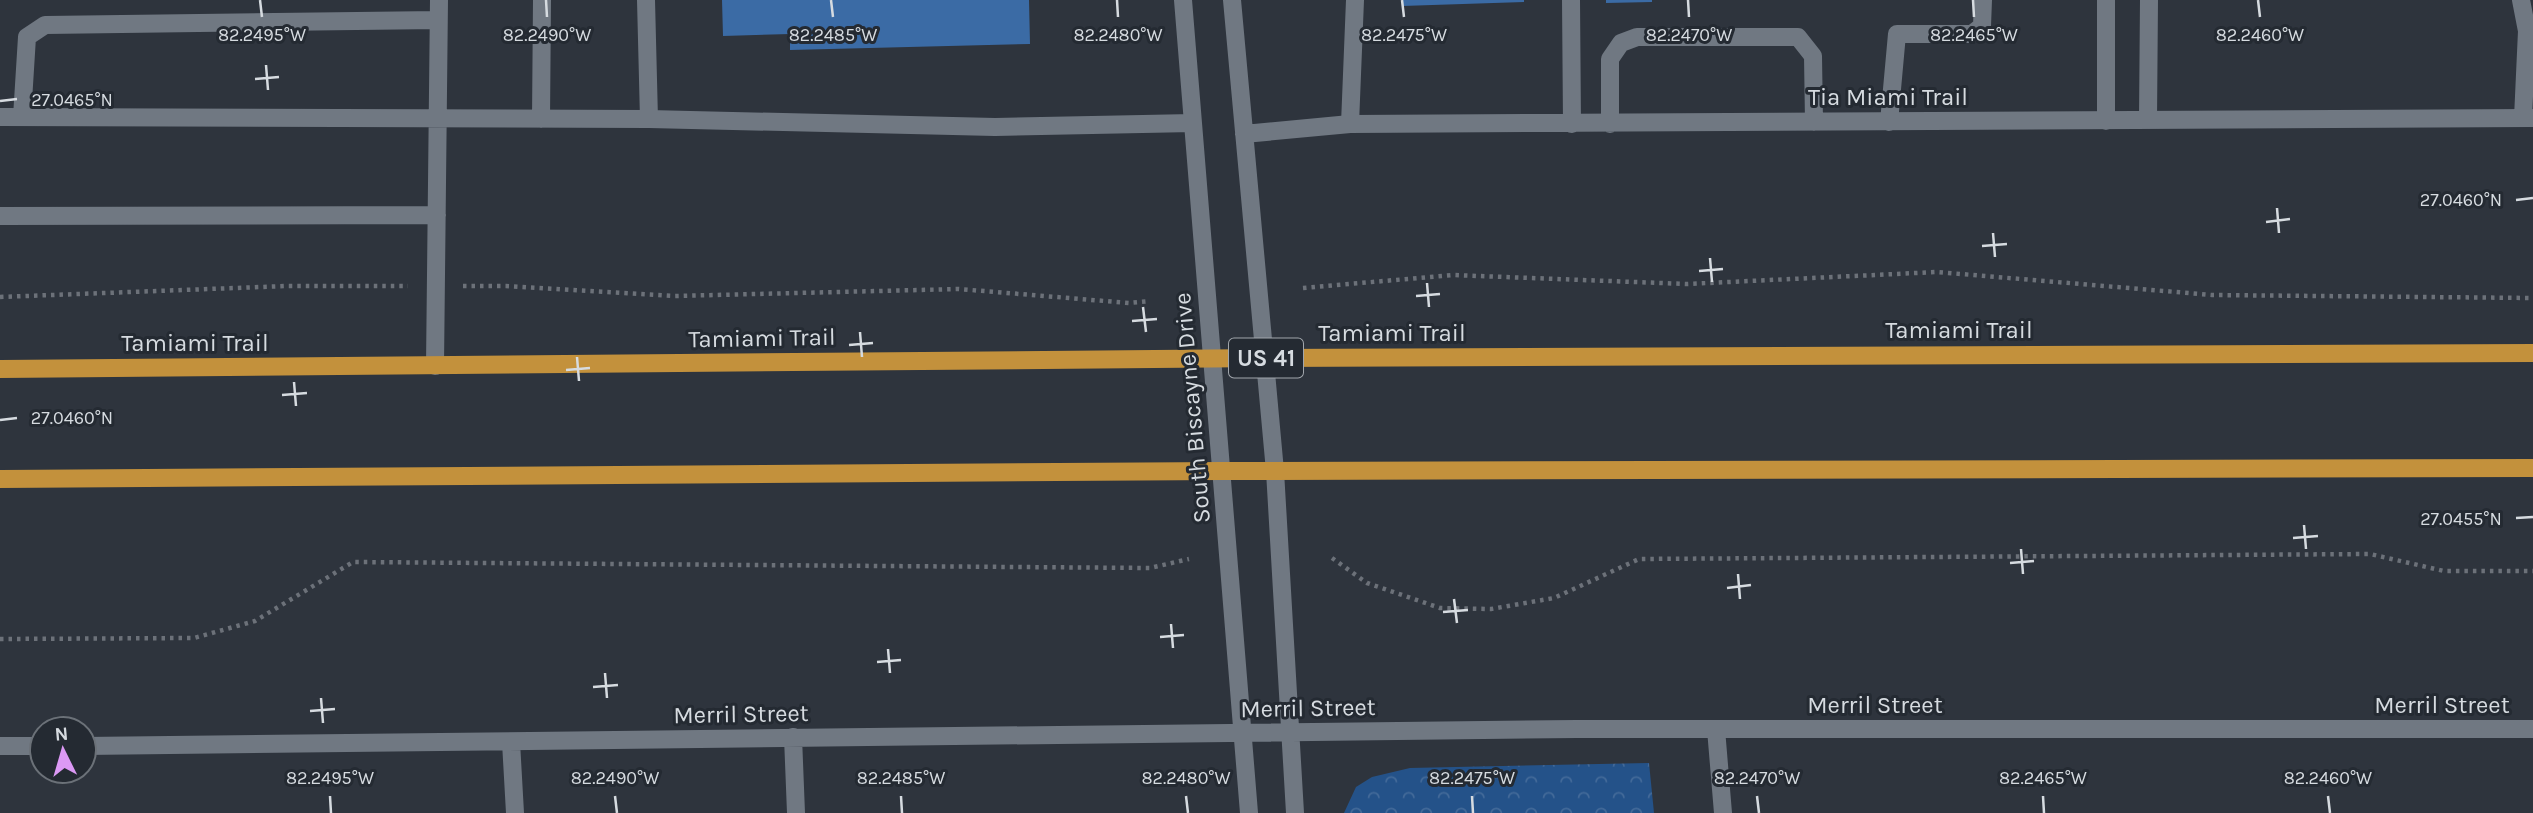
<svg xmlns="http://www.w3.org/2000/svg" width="2533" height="813" font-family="Karla,sans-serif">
<defs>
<pattern id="park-crowns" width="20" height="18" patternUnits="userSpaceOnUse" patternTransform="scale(1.75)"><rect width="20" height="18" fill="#245289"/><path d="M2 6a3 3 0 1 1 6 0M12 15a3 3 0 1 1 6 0" fill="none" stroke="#436a99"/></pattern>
</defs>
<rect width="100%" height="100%" fill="#2e343d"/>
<path fill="url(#park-crowns)" d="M1649 763 1654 813H1344L1356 787 1372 777 1410 768Z"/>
<path fill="#3b6ba5" d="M722 0H1029L1030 44 790 50V34L723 36Z
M1402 0H1524V2L1402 6Z
M1606 0H1652V2L1606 3Z"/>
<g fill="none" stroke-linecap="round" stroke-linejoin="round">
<path stroke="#6c7179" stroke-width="4.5" stroke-dasharray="3.5 5" stroke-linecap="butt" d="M463 286H506L675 296 959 289 1129 303 1150 301
M1303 288 1453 275 1687 284 1937 272 2212 295 2533 298
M0 297 287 286H408
M1332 558 1367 583 1440 608 1491 609 1554 598 1639 559 2370 554 2444 571H2533
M0 639 194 638 255 621 353 562 1150 568 1189 559"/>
<path stroke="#707882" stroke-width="18" d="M646 0 649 119
M1183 0 1249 813
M1232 0 1275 471 1295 813
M1571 0 1572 124
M2106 0V121
M2521 0 2527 31 2523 118
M0 117 649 119 995 127 1193 123
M22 117 27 37 45 25 438 20
M541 119 542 0
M2148 120 2149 0
M1889 122 1897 34H1972L1982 26 1983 0
M1350 124 1355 0
M1610 124V59L1621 43 1637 37H1798L1813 56 1814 122
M1244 134 1350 124 2533 118
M0 216 437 215
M435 366 439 0
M1716 729 1723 813
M793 737 796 813
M511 742 515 813
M0 746H42
M84 746 1577 729H2533"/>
<path stroke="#c3913c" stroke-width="18" d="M0 369 1265 358 2533 353
M0 479 1222 471 2533 468"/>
</g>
<path fill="none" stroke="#d6dbe0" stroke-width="2.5" d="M260 0 262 17M546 0 547 17M831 0 833 17M1117 0 1118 17M1402 0 1404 17M1688 0 1689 17M1973 0 1974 17M2258 0 2260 17M266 65 268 90M255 79 279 77M0 101 17 99M2516 200 2533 198M2277 208 2279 233M2266 222 2290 219M1993 233 1995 257M1982 246 2007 244M1710 258 1712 282M1699 271 1723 269M1427 283 1429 307M1416 296 1440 294M1143 307 1146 332M1132 321 1157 319M860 332 862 357M849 345 873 343M577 357 579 381M566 370 590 368M294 382 296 406M282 395 307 393M0 420 17 418M2516 518 2533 517M2304 525 2306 549M2293 538 2318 536M2021 549 2023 574M2010 563 2034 561M1738 574 1740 599M1727 588 1751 585M1454 599 1457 623M1443 612 1468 610M1171 624 1173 648M1160 637 1184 635M888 649 890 673M877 662 901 660M605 673 607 698M593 687 618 685M321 698 323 723M310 711 335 709M330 796 331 813M615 796 617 813M901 796 902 813M1186 796 1188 813M1472 796 1473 813M1757 796 1759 813M2043 796 2044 813M2328 796 2330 813"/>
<g text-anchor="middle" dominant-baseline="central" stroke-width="6" stroke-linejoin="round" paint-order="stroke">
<rect fill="#242a32" stroke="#a1a6ac" stroke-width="2" x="1229" y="338.5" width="74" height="39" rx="5"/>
<g font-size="23" font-weight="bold" fill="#d6dbe0">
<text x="1266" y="358">US 41</text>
</g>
<g font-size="24" fill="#d6dbe0" stroke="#242a32">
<text x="1888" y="97">Tia Miami Trail</text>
<text x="1959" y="330">Tamiami Trail</text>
<text x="1392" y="333">Tamiami Trail</text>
<text transform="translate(762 338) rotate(-1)">Tamiami Trail</text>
<text x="195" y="343">Tamiami Trail</text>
<text transform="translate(1192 408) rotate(-95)">South Biscayne Drive</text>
<text x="1875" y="705">Merril Street</text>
<text x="2442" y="705">Merril Street</text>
<text transform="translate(1308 708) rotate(-1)">Merril Street</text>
<text transform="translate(741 714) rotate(-1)">Merril Street</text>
</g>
</g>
<g font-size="18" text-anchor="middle" fill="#d6dbe0" stroke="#242a32" stroke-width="6" stroke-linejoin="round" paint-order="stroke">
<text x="262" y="41">82.2495°W</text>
<text x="547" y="41">82.2490°W</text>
<text x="833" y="41">82.2485°W</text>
<text x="1118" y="41">82.2480°W</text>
<text x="1404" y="41">82.2475°W</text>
<text x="1689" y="41">82.2470°W</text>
<text x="1974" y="41">82.2465°W</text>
<text x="2260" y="41">82.2460°W</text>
<text x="72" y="106">27.0465°N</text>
<text x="2461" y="206">27.0460°N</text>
<text x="72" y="424">27.0460°N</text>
<text x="2461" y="525">27.0455°N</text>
<text x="330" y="784">82.2495°W</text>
<text x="615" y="784">82.2490°W</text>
<text x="901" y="784">82.2485°W</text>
<text x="1186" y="784">82.2480°W</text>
<text x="1472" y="784">82.2475°W</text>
<text x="1757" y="784">82.2470°W</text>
<text x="2043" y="784">82.2465°W</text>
<text x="2328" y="784">82.2460°W</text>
</g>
<g transform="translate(63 750) rotate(355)"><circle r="33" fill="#242a32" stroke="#6b7178" stroke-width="2"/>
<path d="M0-5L12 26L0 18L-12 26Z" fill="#dc99f5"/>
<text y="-10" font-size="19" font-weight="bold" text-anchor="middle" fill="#d6dbe0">N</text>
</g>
</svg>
